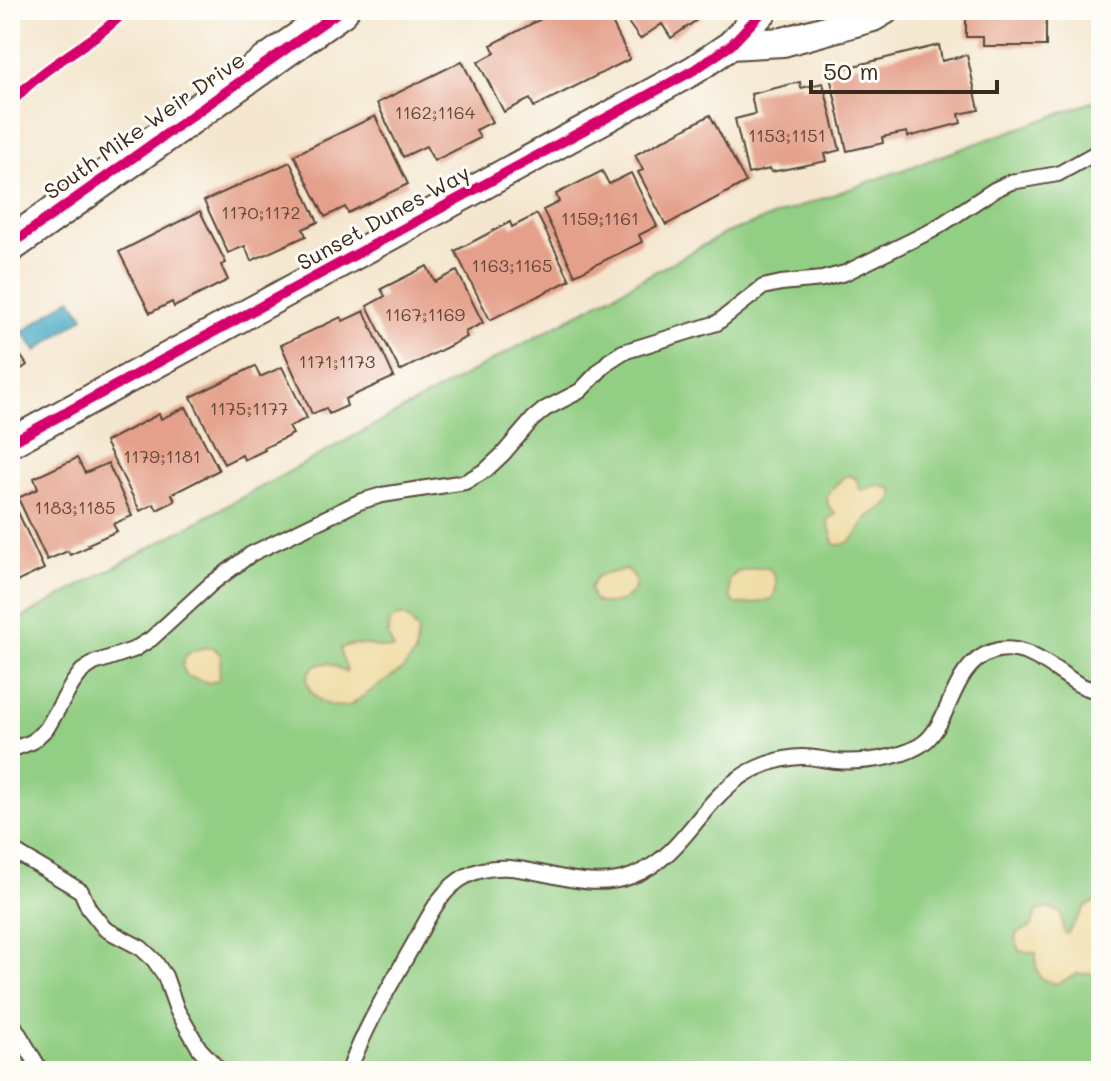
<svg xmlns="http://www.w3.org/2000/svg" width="1111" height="1081" font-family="Mali,sans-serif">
<rect width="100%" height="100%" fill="#fdfcf7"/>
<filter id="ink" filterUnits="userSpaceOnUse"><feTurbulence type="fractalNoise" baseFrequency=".0125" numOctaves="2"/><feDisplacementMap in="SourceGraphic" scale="16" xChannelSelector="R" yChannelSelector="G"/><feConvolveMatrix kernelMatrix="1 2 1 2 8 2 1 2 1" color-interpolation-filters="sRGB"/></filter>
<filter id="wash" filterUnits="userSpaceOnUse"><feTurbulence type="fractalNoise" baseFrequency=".006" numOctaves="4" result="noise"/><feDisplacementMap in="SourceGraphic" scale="32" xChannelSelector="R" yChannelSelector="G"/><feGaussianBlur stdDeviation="1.8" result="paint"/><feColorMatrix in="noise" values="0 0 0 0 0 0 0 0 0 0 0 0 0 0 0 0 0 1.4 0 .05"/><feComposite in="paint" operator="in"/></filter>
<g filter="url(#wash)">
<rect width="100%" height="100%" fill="#f4e6ce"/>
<path fill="#92ce83" stroke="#667c50" stroke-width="2" d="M1101 99V1071H10V624L726 233Z"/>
<path fill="#eeda9e" stroke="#94825e" stroke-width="2" d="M849 475 856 478 859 488 863 490 877 485 893 489C896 508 880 506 869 517 856 530 858 545 835 545L827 520 836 514 828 505 827 495 842 478Z
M757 568H768C778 576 778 589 772 599L752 604H735L730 596 729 580 737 572Z
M627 569C654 592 609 614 593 599L590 588 597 576Z
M401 615 409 619 418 631 415 654 403 669 349 706C309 713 289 664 329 663L346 672C349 666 339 659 341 648 360 639 376 649 394 649L388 636 389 622Z
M214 648 221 655 219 680 209 683 187 676 182 666C185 650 200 647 214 648Z
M1101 899V973L1077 974 1057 984 1041 979 1036 967V953L1019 951 1015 937 1018 932 1031 927 1037 911 1050 908 1061 913 1064 932 1067 934 1086 906Z"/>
<path fill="#43a8c3" stroke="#3f6970" stroke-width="2" d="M71 298 84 317 36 351 23 332Z"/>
<g id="blocks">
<path fill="#e4a08a" d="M558 10H606L630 59 534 107 530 99 504 112 478 62 495 53 491 45Z
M619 10H711L671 38 662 24 640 39Z
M966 10H1042V13H1046V46H983V37H966Z
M939 45 942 61 967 55 979 110 959 114 961 123 908 137 907 132 882 137 883 143 847 151 829 72Z
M462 61 492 122 476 130 480 138 434 161 426 146 403 157 377 103Z
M800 82 801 88 823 83 840 150 825 154 827 161 771 172 770 169 748 174 735 119 755 114 751 94Z
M710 115 746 182 666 225 638 172 643 170 635 155Z
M375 116 408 184 348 213 345 207 325 217 294 155Z
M290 162 318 222 303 229 306 236 251 261 245 246 228 253 204 201Z
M602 171 609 184 631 173 657 226 639 235 642 242 575 275 543 210 559 202 556 194Z
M200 211 226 263 221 265 228 280 174 307 172 302 150 313 119 252Z
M537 214 570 280 490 320 455 251 510 222 512 227Z
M427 266 435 282 457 271 483 323 465 332 467 337 400 371 367 306 385 296 381 289Z
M364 311 394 377 345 399 347 406 329 414 326 408 312 414 281 345 341 317 343 321Z
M10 340 27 365 10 377Z
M255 366 260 377 282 367 307 418 289 427 293 434 264 448 265 450 244 460 242 455 224 464 191 397Z
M186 407 219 470 172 494 175 501 157 510 154 504 140 511 105 442 159 414 161 419Z
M77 458 85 473 108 463 132 516 113 524 117 531 88 544 90 546 70 555 68 551 47 560 18 498 38 489 34 478Z
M13 501 44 569 10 585V503Z"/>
</g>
</g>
<g filter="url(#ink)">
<use href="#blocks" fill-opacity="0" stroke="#574638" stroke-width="2"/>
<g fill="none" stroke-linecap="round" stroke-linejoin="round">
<g stroke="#574638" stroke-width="18">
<path id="service" d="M10 750 32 742 47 728 73 683 82 671 94 663 133 650 151 639 211 584 251 554 359 502 382 495 465 482 486 470 503 454 533 419 545 409 580 391 609 361 623 352 717 323 763 287 781 283 822 279 845 273 933 230 994 190 1011 182 1058 174 1101 150
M10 849 81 891 89 909 105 929 141 948 154 960 165 976 177 1010 199 1048 220 1071
M10 1019 41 1071
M349 1071C365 1027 389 988 412 947 427 921 439 890 466 876 517 849 573 898 632 876 682 857 698 807 738 779 754 767 779 758 800 757 811 756 824 760 836 761 860 763 897 759 919 746 952 727 949 667 991 652 1023 640 1053 669 1078 684 1085 688 1094 690 1101 692"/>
</g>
<g stroke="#574638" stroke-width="32">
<path id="minor" d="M731 45 783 42 873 17 885 10
M10 443 694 70 731 45 764 10"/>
</g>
<g stroke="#574638" stroke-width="38">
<path id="tertiary" d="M10 245 341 10"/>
</g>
<use href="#service" stroke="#fff" stroke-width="14"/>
<use href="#minor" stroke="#fff" stroke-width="28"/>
<use href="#tertiary" stroke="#fff" stroke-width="34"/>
<g stroke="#fdfcf7" stroke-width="15">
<path id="cycleway" d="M10 105C41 65 92 46 126 10
M10 245 341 10
M10 443 694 70 731 45 764 10"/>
</g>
<use href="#cycleway" stroke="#d6006c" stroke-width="10"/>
</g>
</g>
<g text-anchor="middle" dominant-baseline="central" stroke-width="6" stroke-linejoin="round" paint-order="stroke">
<g font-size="18" fill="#654839">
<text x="435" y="112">1162;1164</text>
<text x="787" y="135">1153;1151</text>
<text x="261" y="212">1170;1172</text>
<text x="600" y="218">1159;1161</text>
<text x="512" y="265">1163;1165</text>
<text x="425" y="314">1167;1169</text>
<text x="337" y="361">1171;1173</text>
<text x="249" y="408">1175;1177</text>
<text x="162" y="456">1179;1181</text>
<text x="75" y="507">1183;1185</text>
</g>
<g font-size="22" fill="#3b2a1e" stroke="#fdfcf7">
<text transform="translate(144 125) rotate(-35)">South Mike Weir Drive</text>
<text transform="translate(383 217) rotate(-29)">Sunset Dunes Way</text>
</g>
</g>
<rect width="1111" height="1081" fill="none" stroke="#fdfcf7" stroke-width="40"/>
<path d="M811 80v12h186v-12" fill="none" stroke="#3b2a1e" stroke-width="4"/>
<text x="823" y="80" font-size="24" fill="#3b2a1e" stroke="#fdfcf7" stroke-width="6" paint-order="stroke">50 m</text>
</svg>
